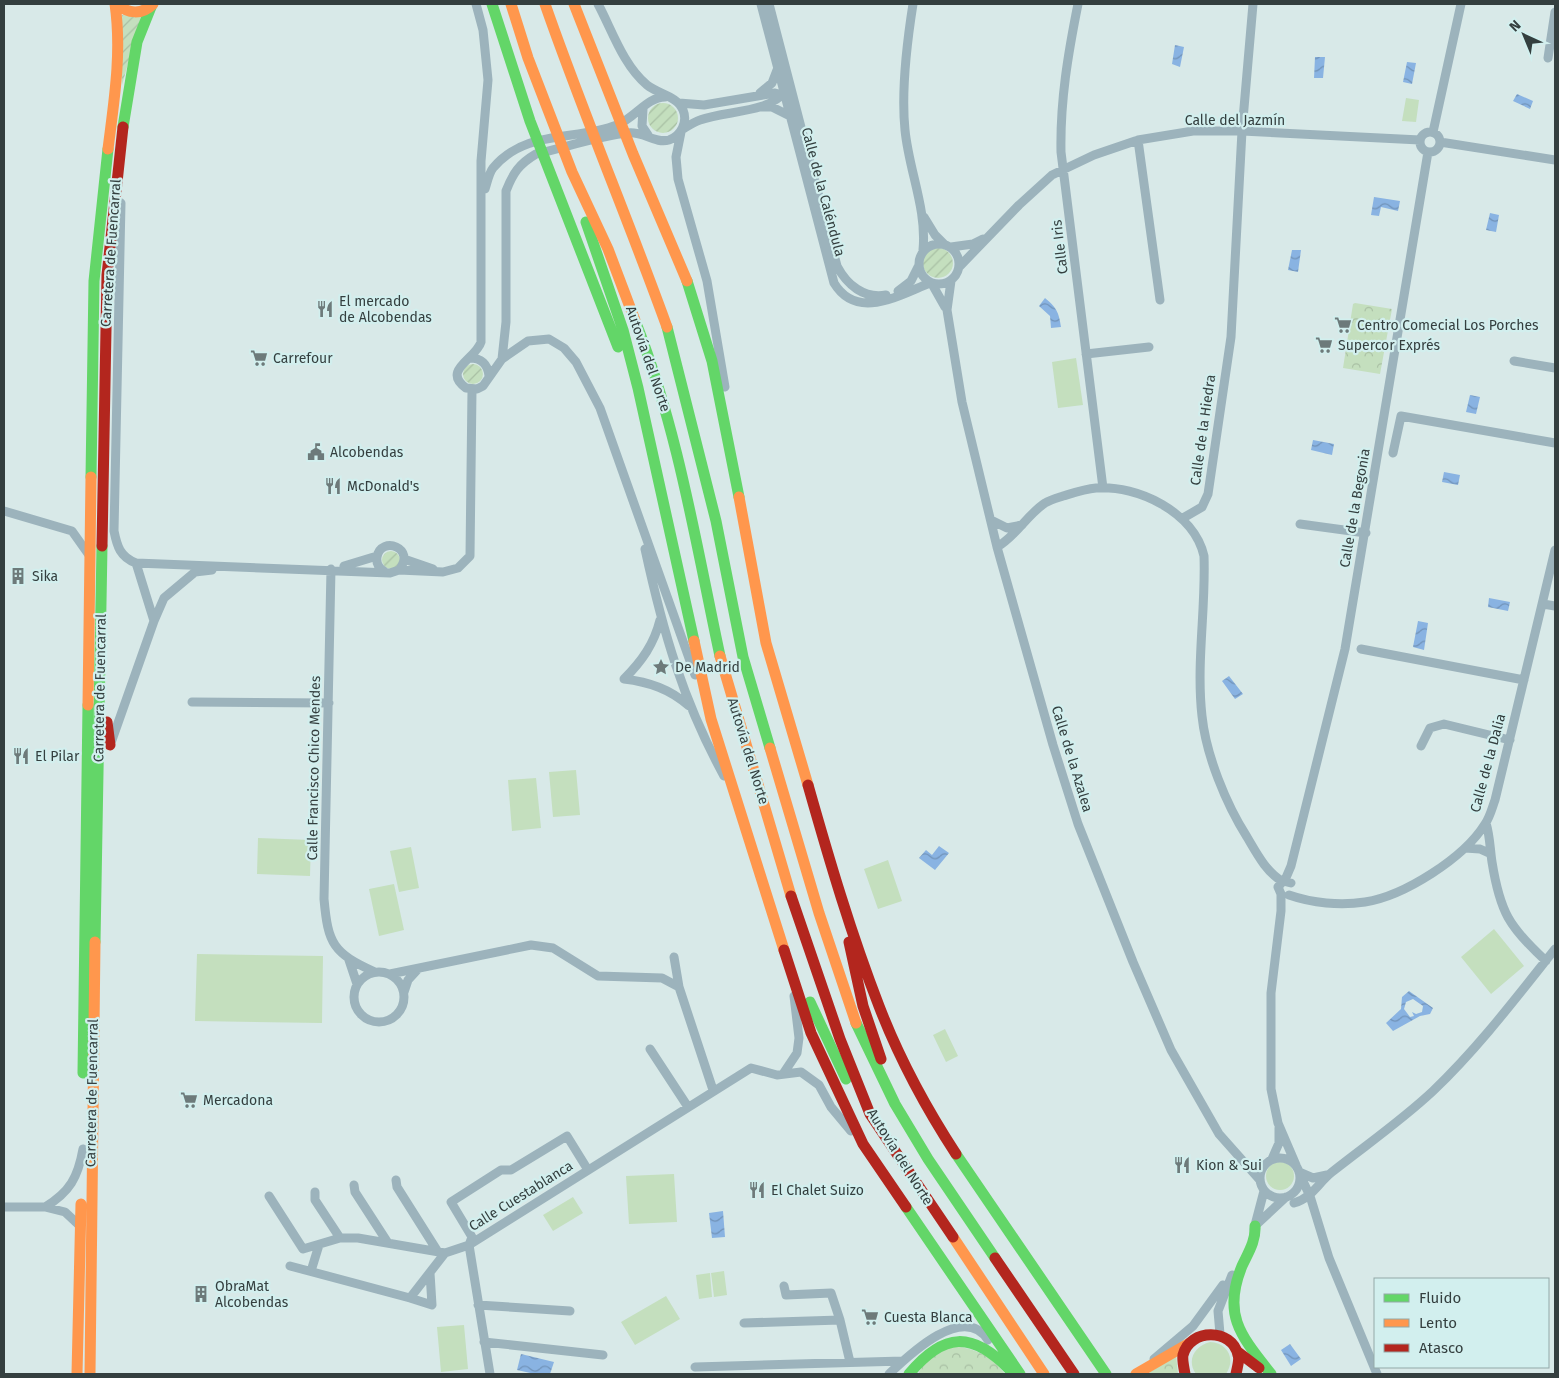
<svg xmlns="http://www.w3.org/2000/svg" width="1559" height="1378" font-family="'Fira Sans',sans-serif">
<defs>
<pattern id="park-crowns" width="20" height="18" patternUnits="userSpaceOnUse" patternTransform="scale(1.25)"><rect width="20" height="18" fill="#c4dfbe"/><path d="M2 6a3 3 0 1 1 6 0M12 15a3 3 0 1 1 6 0" fill="none" stroke="#a9c0a4"/></pattern>
<pattern id="garden-furrows" width="10" height="10" patternUnits="userSpaceOnUse" patternTransform="scale(1.25)"><rect width="10" height="10" fill="#c4dfbe"/><path d="M-1 1l2-2M0 10L10 0M9 11l2-2" fill="none" stroke="#a9c0a4"/></pattern>
<pattern id="water-waves" width="16" height="10" patternUnits="userSpaceOnUse" patternTransform="scale(1.25)"><rect width="16" height="10" fill="#89b3e2"/><path d="M0 5q4-4 8 0t8 0" fill="none" stroke="#7193b9"/></pattern>
</defs>
<rect width="100%" height="100%" fill="#d8e9e8"/>
<path fill="#c4dfbe" d="M1406 98 1419 100 1416 122 1402 121Z
M1076 358 1083 405 1058 408 1052 362Z
M576 770 580 815 553 817 549 772Z
M536 778 541 828 512 831 508 780Z
M258 838 311 840 310 876 257 874Z
M411 847 419 888 399 892 390 851Z
M888 860 902 901 878 909 864 869Z
M394 884 404 930 379 936 369 889Z
M1494 929 1524 966 1491 994 1461 957Z
M197 954 323 956 322 1023 195 1021Z
M945 1029 958 1056 946 1062 933 1035Z
M1266 1176a14 14 0 1 1 28 0a14 14 0 1 1-28 0Z
M674 1174 677 1222 629 1224 626 1176Z
M573 1197 583 1213 553 1231 543 1215Z
M724 1271 727 1295 714 1297 711 1273Z
M710 1273 712 1297 699 1299 696 1275Z
M666 1296 680 1319 635 1345 621 1322Z
M464 1325 468 1369 441 1372 437 1327Z
M1210 1342C1228 1343 1236 1359 1226 1374H1196C1186 1360 1195 1346 1210 1342Z"/>
<path fill="url(#park-crowns)" d="M1355 303 1392 309 1380 374 1343 368 1353 304Z
M954 1346C977 1349 991 1356 1005 1374H918C927 1358 937 1352 954 1346Z
M1176 1355 1178 1374H1147Z"/>
<path fill="url(#garden-furrows)" d="M122 15 141 17 122 85Z
M648 118a15 15 0 1 1 30 0a15 15 0 1 1-30 0Z
M923 263a15 15 0 1 1 30 0a15 15 0 1 1-30 0Z
M463 374a10 10 0 1 1 20 0a10 10 0 1 1-20 0Z
M382 560a9 9 0 1 1 18 0a9 9 0 1 1-18 0Z"/>
<path fill="url(#water-waves)" fill-rule="evenodd" d="M1175 45 1184 47 1180 67 1172 64Z
M1315 57H1325L1323 78H1314Z
M1407 62 1416 63 1412 84 1403 82Z
M1517 94 1533 101 1530 109 1513 101Z
M1374 197 1400 201 1398 211 1381 207 1379 216 1371 215Z
M1490 213 1499 215 1496 232 1486 230Z
M1292 250H1301L1298 272 1288 270Z
M1045 298C1056 307 1059 312 1061 327L1051 328 1050 316 1039 306Z
M1470 395 1480 397 1476 414 1466 412Z
M1313 440 1334 444 1332 455 1311 450Z
M1444 472 1460 475 1458 485 1442 482Z
M1489 598 1510 602 1508 611 1488 607Z
M1418 621 1428 623 1424 650 1413 647Z
M1229 676 1243 694 1235 699 1222 681Z
M939 846 949 853 935 870 919 858 926 850 932 855Z
M1409 991 1433 1008 1430 1014 1420 1016 1393 1031 1386 1023 1401 1009 1402 997ZM1413 999 1423 1006 1422 1012 1416 1014 1412 1012 1414 1016 1410 1017 1404 1009 1406 1002Z
M723 1211 725 1237 712 1238 709 1213Z
M1290 1344 1301 1359 1291 1366 1281 1350Z
M521 1354 554 1362 550 1374H535L517 1370Z"/>
<g fill="none" stroke-linecap="round" stroke-linejoin="round">
<path stroke="#9cb3bc" stroke-width="9" d="M476 4 483 30 488 80 481 161V342C476 359 441 370 466 388L477 389 483 386 502 359 528 341 549 339 564 348 576 362 600 408 695 675
M761 4 834 283C857 321 899 295 930 283
M769 4 837 266C847 285 864 299 886 295
M913 4C907 42 901 91 905 130 909 171 927 209 923 250
M1078 4C1068 54 1060 101 1061 152L1103 488
M1548 58 1555 12
M760 93 772 83 777 70
M679 103 704 105 775 93 786 96
M762 107H772L788 115
M643 109 642 126 648 135
M683 129C688 126 694 122 700 120 727 110 767 114 786 91
M1420 142a10 10 0 1 1 20 0a10 10 0 1 1-20 0Z
M681 132 676 157 678 179 707 281 725 387
M1433 132 1461 4
M1138 140 1160 300
M1440 142 1555 160
M485 189C487 183 489 173 493 168 525 129 576 141 617 125 635 118 647 97 665 97
M121 203 114 531C117 546 120 557 136 563L390 573 399 570 443 572 458 568 470 556 472 390
M924 217 935 235 944 244
M919 264a20 20 0 1 1 40 0a20 20 0 1 1-40 0Z
M951 247 973 244 983 239
M959 267 1019 205 1052 175 1094 155 1138 140 1193 131H1242L1420 140
M951 281 947 310 962 402 997 547 1053 745 1078 824 1133 962 1171 1050 1219 1134 1259 1179
M932 284 945 307
M898 291 911 281 918 267
M1086 354 1149 347
M470 358C481 358 488 364 489 376
M502 359 506 322V191C513 173 519 164 536 154 563 148 602 135 628 133 643 131 655 144 669 140 681 136 688 122 683 110 677 96 658 94 647 85 623 65 612 30 598 4
M1514 361 1555 368
M1393 453 1401 416 1555 443
M4 511 72 531 89 555
M1183 518 1202 507 1208 494 1231 337 1242 131 1253 4
M991 520 1007 528 1022 525
M1300 524 1366 533
M997 547C1016 536 1027 515 1045 503 1050 500 1057 498 1063 496 1073 493 1085 489 1096 488 1138 485 1194 512 1204 556 1206 609 1196 663 1202 716 1206 755 1226 804 1247 837 1256 852 1266 872 1282 881
M645 549C663 632 683 701 724 776
M404 559 433 569
M136 563 154 621
M344 566 377 556
M331 569 324 899C328 944 333 953 375 972
M384 571C379 568 376 563 377 557 381 535 417 548 399 570
M1543 604 1555 606
M660 620C654 644 642 661 624 679 649 682 670 689 689 706
M1361 649 1524 680
M192 702 329 703
M112 740 154 621 164 598 195 572 212 570
M1421 746 1430 728 1444 724 1510 740
M1486 823C1490 836 1490 849 1492 862 1500 912 1509 927 1546 961
M1465 848 1480 849 1491 854
M1285 880 1291 866 1345 649 1428 152
M1291 883 1283 881 1278 887 1281 894V911L1271 993V1089L1278 1123 1296 1165
M1289 895C1312 903 1340 906 1365 902 1404 896 1464 858 1485 824 1490 817 1492 808 1495 800L1555 550
M674 957 679 987
M349 960 357 984
M354 997a25 25 0 1 1 50 0a25 25 0 1 1-50 0Z
M390 974 531 945 553 948 598 976 662 978 679 987 713 1090
M404 992 408 980 419 968
M650 1049 688 1107
M783 1074 797 1053 799 1038 794 996
M1260 1178a20 20 0 1 1 40 0a20 20 0 1 1-40 0Z
M1272 1159 1279 1143V1128
M1299 1172 1313 1178 1327 1175
M1300 1175 1310 1196 1329 1258 1377 1374
M396 1180 397 1187 438 1252
M354 1185 355 1192 388 1243
M315 1192V1200L340 1238
M269 1196 303 1249 340 1238H358L445 1253 469 1245 472 1237 451 1202 501 1170H511L567 1136 588 1170
M1294 1203C1312 1198 1318 1183 1332 1172 1366 1145 1401 1121 1433 1091 1478 1048 1516 998 1555 949
M4 1207H45L65 1212 80 1226
M45 1207C70 1192 78 1177 83 1149
M1257 1224 1286 1197
M1254 1229 1264 1191
M290 1266 410 1298 445 1253
M311 1271 319 1245
M784 1286 786 1295 831 1293 840 1320
M410 1298 432 1305 430 1273
M478 1305 570 1311
M744 1323 840 1320 850 1362
M1220 1334 1218 1311 1232 1275
M484 1342 603 1355
M1154 1359 1193 1326 1223 1285
M695 1367 903 1361
M490 1374 469 1245 751 1068 777 1075 801 1072 819 1085 831 1107 851 1131
M889 1374C909 1355 964 1302 988 1340"/>
<path stroke="#63d668" stroke-width="11" d="M492 4 530 121 618 347
M123 127 137 42 151 7
M586 222 623 330 638 388 694 641
M687 281 712 361 739 497
M636 323C678 430 696 544 720 656
M667 327 716 521 743 657 770 748
M91 477 94 281 108 149
M95 942 102 546
M810 1002 846 1079
M856 1023 895 1104 928 1159 995 1258
M83 1073 88 705
M956 1154 1106 1374
M906 1207 1020 1374
M1255 1226C1256 1241 1248 1253 1242 1266 1222 1315 1241 1336 1271 1374
M909 1374C944 1332 972 1331 1010 1370"/>
<path stroke="#ff974d" stroke-width="11" d="M117 4C128 14 142 15 153 4
M511 4 528 58 572 172 608 249 636 323
M545 4C583 113 628 219 667 327
M574 4 633 154 687 281
M108 149C114 101 122 53 115 4
M739 497 766 643 808 785
M694 641 711 719 784 950
M720 656 791 896
M88 705 91 477
M770 748 819 913 856 1023
M953 1237 1044 1374
M77 1374 81 1204
M90 1374 95 942
M1136 1374 1188 1344"/>
<path stroke="#b3261e" stroke-width="11" d="M102 546 107 275 123 127
M107 722 110 745
M808 785C829 859 851 934 879 1006 899 1058 926 1108 956 1154
M791 896 840 1039 870 1114 953 1237
M849 942 863 1006 881 1059
M784 950 811 1033 863 1144 906 1207
M995 1258 1074 1374
M1238 1352 1259 1368
M1185 1374C1184 1368 1182 1360 1183 1355 1190 1328 1232 1328 1238 1355 1240 1360 1237 1368 1236 1374"/>
</g>
<defs>
<g id="restaurant-bare" transform="scale(1.35)"><path d="M-5-6h1v4h1v-4h1v4h1v-4h1v5L-1.5 .5V6h-2V.5L-5-1ZM5-6V6H3V1.5H1.5Q1.5-4 5-6Z" fill="#6d7a7a" stroke="#d2efee" stroke-width="2.5" paint-order="stroke"/></g>
<g id="supermarket-bare" transform="scale(1.35)"><path d="M-6-5.5h2.5l.6 2H6L4.5 2H-2.5L-4.4-4H-6ZM-1.5 3.2a1.3 1.3 0 1 0 .1 0ZM3 3.2a1.3 1.3 0 1 0 .1 0Z" fill="#6d7a7a" stroke="#d2efee" stroke-width="2.5" paint-order="stroke"/></g>
<g id="civic-bare" transform="scale(1.35)"><path d="M-.6-6.5H3V-4.5H.6V-3L4-1V1h2V6H-6V1h2V-1L-.6-3ZM-1.2 2.5V6h2.4V2.5Z" fill="#6d7a7a" stroke="#d2efee" stroke-width="2.5" paint-order="stroke"/></g>
<g id="building-bare" transform="scale(1.35)"><path d="M-4-6H4V6H1V3H-1V6H-4ZM-2.5-4.3h1.7v1.8h-1.7ZM.8-4.3h1.7v1.8H.8ZM-2.5-1h1.7V.8h-1.7ZM.8-1h1.7V.8H.8Z" fill="#6d7a7a" stroke="#d2efee" stroke-width="2.5" paint-order="stroke"/></g>
<g id="sight-bare" transform="scale(1.35)"><path d="M0-6L1.8-2.2L6-1.7L2.9 1.2L3.7 5.4L0 3.3L-3.7 5.4L-2.9 1.2L-6-1.7L-1.8-2.2Z" fill="#6d7a7a" stroke="#d2efee" stroke-width="2.5" paint-order="stroke"/></g>
</defs>
<g fill-rule="evenodd">
<use href="#restaurant-bare" x="325" y="309"/>
<use href="#supermarket-bare" x="1343" y="325"/>
<use href="#supermarket-bare" x="1324" y="345"/>
<use href="#supermarket-bare" x="259" y="358"/>
<use href="#civic-bare" x="316" y="452"/>
<use href="#restaurant-bare" x="333" y="486"/>
<use href="#building-bare" x="18" y="576"/>
<use href="#sight-bare" x="661" y="667"/>
<use href="#restaurant-bare" x="21" y="756"/>
<use href="#supermarket-bare" x="189" y="1100"/>
<use href="#restaurant-bare" x="1182" y="1165"/>
<use href="#restaurant-bare" x="757" y="1190"/>
<use href="#building-bare" x="201" y="1294"/>
<use href="#supermarket-bare" x="870" y="1317"/>
</g>
<g text-anchor="middle" dominant-baseline="central" stroke-width="4.5" stroke-linejoin="round" paint-order="stroke">
<g font-size="14" fill="#343f3f" stroke="#d2efee">
<text x="1235" y="120">Calle del Jazmín</text>
<text transform="translate(823 192) rotate(75)">Calle de la Caléndula</text>
<text transform="translate(1060 247) rotate(-97)">Calle Iris</text>
<text transform="translate(111 253) rotate(-86)">Carretera de Fuencarral</text>
<text transform="translate(648 359) rotate(71)">Autovía del Norte</text>
<text transform="translate(1203 430) rotate(-82)">Calle de la Hiedra</text>
<text transform="translate(1355 508) rotate(-80)">Calle de la Begonia</text>
<text transform="translate(100 688) rotate(-89)">Carretera de Fuencarral</text>
<text transform="translate(748 751) rotate(73)">Autovía del Norte</text>
<text transform="translate(1072 759) rotate(73)">Calle de la Azalea</text>
<text transform="translate(1488 763) rotate(-75)">Calle de la Dalia</text>
<text transform="translate(314 768) rotate(-89)">Calle Francisco Chico Mendes</text>
<text transform="translate(92 1093) rotate(-89)">Carretera de Fuencarral</text>
<text transform="translate(900 1157) rotate(58)">Autovía del Norte</text>
<text transform="translate(521 1196) rotate(-32)">Calle Cuestablanca</text>
</g>
<g font-size="14" fill="#343f3f" stroke="#d2efee" text-anchor="start">
<text x="339" y="301">El mercado<tspan x="339" dy="16">de Alcobendas</tspan></text>
<text x="1357" y="325">Centro Comecial Los Porches</text>
<text x="1338" y="345">Supercor Exprés</text>
<text x="273" y="358">Carrefour</text>
<text x="330" y="452">Alcobendas</text>
<text x="347" y="486">McDonald's</text>
<text x="32" y="576">Sika</text>
<text x="675" y="667">De Madrid</text>
<text x="35" y="756">El Pilar</text>
<text x="203" y="1100">Mercadona</text>
<text x="1196" y="1165">Kion &amp; Sui</text>
<text x="771" y="1190">El Chalet Suizo</text>
<text x="215" y="1286">ObraMat<tspan x="215" dy="16">Alcobendas</tspan></text>
<text x="884" y="1317">Cuesta Blanca</text>
</g>
</g>
<rect width="1559" height="1378" fill="none" stroke="#343f3f" stroke-width="10"/>
<rect x="1374" y="1278" width="175" height="90" fill="#d2efee" stroke="#93a9a8"/>
<rect x="1384" y="1294" width="25" height="8" fill="#63d668" stroke="#93a9a8"/>
<text x="1419" y="1303" font-size="15" fill="#343f3f">Fluido</text>
<rect x="1384" y="1319" width="25" height="8" fill="#ff974d" stroke="#93a9a8"/>
<text x="1419" y="1328" font-size="15" fill="#343f3f">Lento</text>
<rect x="1384" y="1344" width="25" height="8" fill="#b3261e" stroke="#93a9a8"/>
<text x="1419" y="1353" font-size="15" fill="#343f3f">Atasco</text>
<g transform="translate(1524 35) rotate(316)" stroke="#d2efee" stroke-width="4" paint-order="stroke">
<path d="M0-4L9 19L0 12L-9 19Z" fill="#343f3f"/>
<text y="-8" font-size="14" font-weight="bold" text-anchor="middle" fill="#343f3f">N</text>
</g>
</svg>
